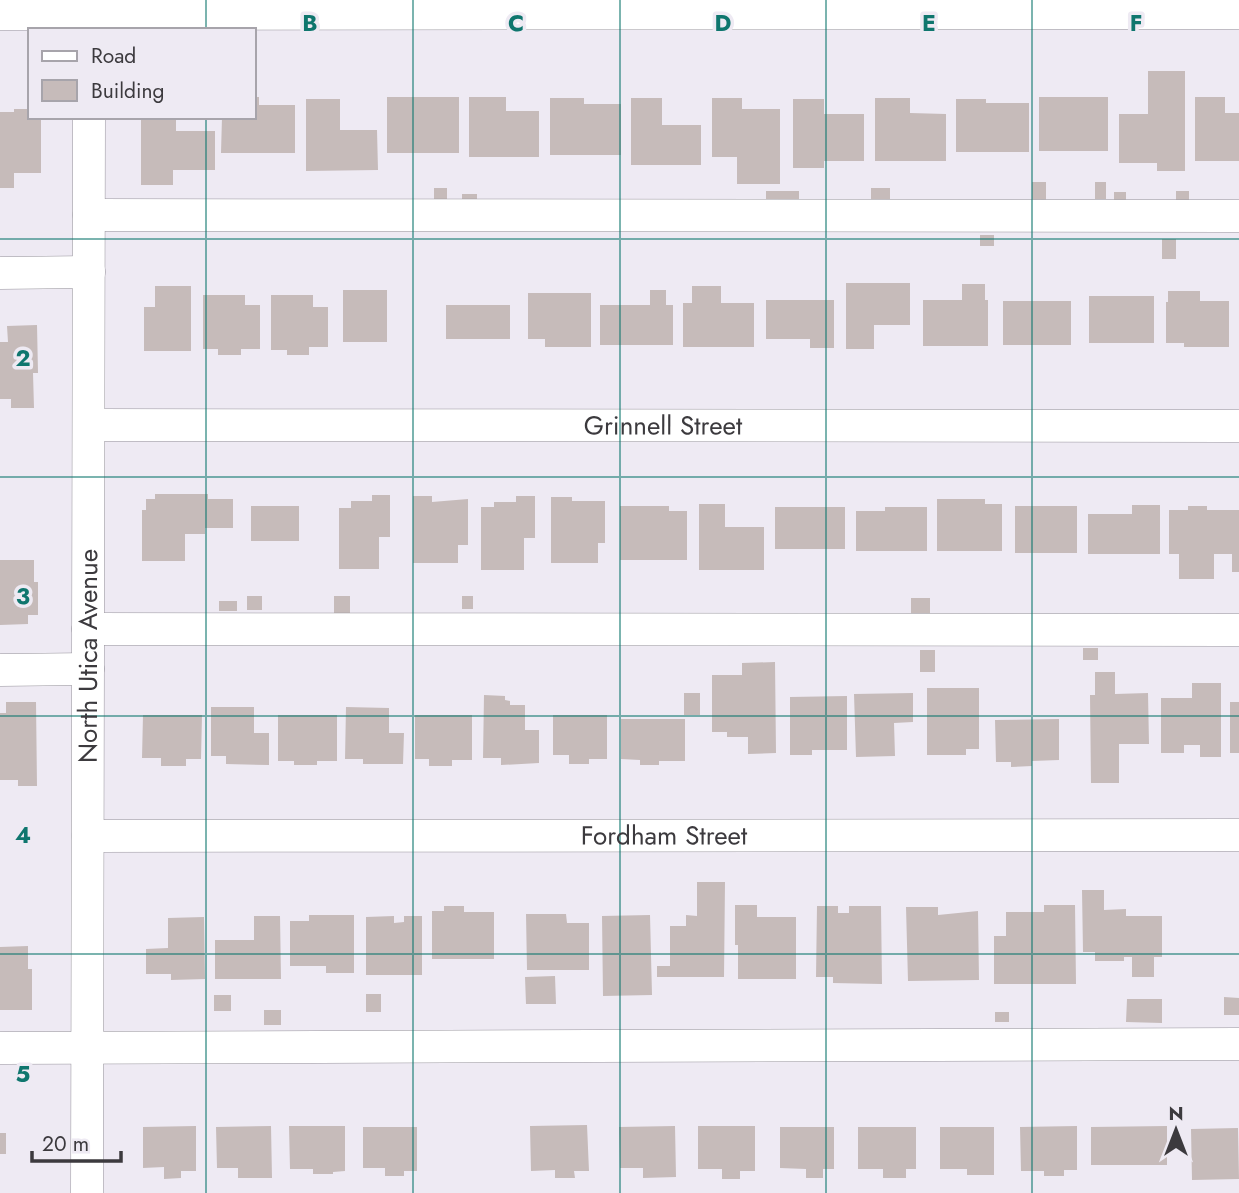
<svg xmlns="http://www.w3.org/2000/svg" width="1239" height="1193" font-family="Jost,sans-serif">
<rect width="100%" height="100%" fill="#eeeaf3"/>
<path fill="#c6bbba" d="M1148 71H1185V171H1157V163H1119V114H1148Z
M254 97H259V105H295V153H221L222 117H254Z
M387 97H459V153H387Z
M469 97H506V111H539V157H469Z
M1039 97H1108V151H1039Z
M1195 97H1225V113H1239V161H1195Z
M550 98H584V104H621V155H550Z
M631 98H662V125H701V165H631Z
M712 98H742V109H780V184H737V157H712Z
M875 98H910V113L946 114V161H875Z
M306 99H340V130H377L378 170 306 171Z
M793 99H824V114H864V161H824V168H793Z
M956 99H986V103H1029V152H956Z
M14 109H30V117H41V173H14V188H0V112H14Z
M141 117H176V131H215V170H173V185H141Z
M1032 182H1046V205H1032Z
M1095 182H1106V199H1095Z
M434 188H447V204H434Z
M871 188H890V202H871Z
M766 191H799V206H766Z
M1176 191H1189V205H1176Z
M1114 192H1126V205H1114Z
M462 194H477V205H462Z
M980 235H994V246H980Z
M1162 239H1176V259H1162Z
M846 283H910V325H874V349H846Z
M962 284H985V300H988V346H923V300H962Z
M155 286H191V351H144V307H155Z
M692 286H721V303H754V347H683V303H692Z
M343 290H387V342H343Z
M650 290H666V305H673V345H600V305H650Z
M1168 291H1200V301H1229V347H1184V343H1166V302H1168Z
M528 293H591V347H545V339H528Z
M203 295H245V305H260V349H241V355H218V349H203Z
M271 295H313V307H328V347H309V355H287V350H271Z
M1089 296H1154V343H1089Z
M766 300H834V348H810V339H766Z
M1003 301H1071V345H1003Z
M446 305H510V339H446Z
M37 325 38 373H33L34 408H11V399H0V342H8L7 326Z
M155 494H208V499H233V528H205V534H185V561H142V510H146V499H155Z
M372 495H390V537H379V569H339V508H351V501H372Z
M413 496H432V502L468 499V545H458V563H413Z
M516 496H535V538H524V570H481V507H494V502H516Z
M551 497H572V501H605V543H598V563H551Z
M937 499H985V504H1002V551H937Z
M699 504H725V527H764V570H699Z
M1132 505H1160V554H1088V514H1132Z
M251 506H299V541H251Z
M620 506H669V511H687V560H620Z
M1015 506H1077V553H1015Z
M1188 506H1207V510H1239V572H1232V554H1214V579H1179V554H1169V510H1188Z
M775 507H845V549H775Z
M885 507H927V551H856V511H885Z
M0 560H34V582H38V615H28V624L0 625Z
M247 596H262V610H247Z
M334 596H350V613H334Z
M462 596H473V609H462Z
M911 598H930V614H911Z
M219 601H237V611H219Z
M1083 648H1098V660H1083Z
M920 650H935V672H920Z
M775 662 776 753 748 754V737H727V732H712V675H742V663Z
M1095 672H1115V694L1148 693 1149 744H1119V783H1091L1090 695H1095Z
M1192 683H1221V757H1200V745H1184V753H1161V698H1192Z
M927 688H979V749H966V755H927Z
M684 693H700V715H684Z
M913 693V722L894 723 895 756 856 757 854 694Z
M484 695 505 696V700L510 701V705H525V730H539V763L501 765V758H483Z
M847 696V750H812V755H790V697Z
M6 702H36L37 786H18V780H0V713H6Z
M1230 702H1239V753H1230Z
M211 707H254V733H269V765L226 764V756H211Z
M346 707 389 708V733H404L403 764H363V759H345Z
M143 715H202L201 759H186V766H161V758H142Z
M278 715H337V761H317V765H294V761H278Z
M415 715H472V760H452V766H429V759H415Z
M553 715H607V759H589V764H569V755H553Z
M621 719H685V761H659V765H640V760L621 759Z
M1059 719V760L1032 761V766L1011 767V762H996L995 720Z
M697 882H725L724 977H657V966H670V926H686V915L697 916Z
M1082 890H1104V910L1126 909V916H1162V957H1154V977H1132V957H1124V961H1095V952H1083Z
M735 905H757V917H796V979H738V945H735Z
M1044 905H1075L1076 984H994V936H1006V912H1044Z
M444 906H464V912H494V959H432V911H444Z
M817 906H838V913H849V906H881L882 984 833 983V977H816Z
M906 907H938V915L978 911 979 980 908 981Z
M526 914H566L567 923H589V970H527Z
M309 915H354V973H326V966H290V921H309Z
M650 915 652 995 603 996 602 916Z
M254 916H280L281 979H215V940H254Z
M394 916V923L404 922V916H422V975H366V917Z
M204 917 205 979 171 980V974H146V949L168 948V918Z
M28 946V969H32V1010H0V947Z
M555 976 556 1004H526L525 977Z
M366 994H381V1012H366Z
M214 995H231V1011H214Z
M1224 997 1239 998V1015H1224Z
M1127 999H1162V1023L1126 1022Z
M264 1010H281V1025H264Z
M995 1012H1009V1022H995Z
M587 1125 589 1171H574L575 1178H555V1170L531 1171 530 1126Z
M196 1126V1171H181V1178L164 1179V1167L143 1168V1127Z
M271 1126 272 1178H238V1168H217L216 1127Z
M289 1126H345V1171L333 1172V1174H313V1169H290Z
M675 1126 676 1177 643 1178V1168H620L619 1127Z
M698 1126H755V1171H740V1179H722V1169H698Z
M1077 1126V1170H1064V1176H1044V1171H1021L1020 1127Z
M1167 1126V1165H1091V1127Z
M363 1127H417V1171H404V1176H385V1168H363Z
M780 1127H834V1169H823V1178H806V1169L780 1168Z
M858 1127H916V1169H906V1178H883V1169H858Z
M940 1127H994V1175H967V1169H940Z
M1238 1128 1239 1179 1192 1180 1191 1129Z
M0 1133H6V1154H0Z"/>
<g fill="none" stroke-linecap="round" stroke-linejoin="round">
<g stroke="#96939b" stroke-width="33">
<g id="minor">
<path d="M0 14 1239 13"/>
<path d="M89 215 1239 216"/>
<path d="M0 273 89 272"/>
<path id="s1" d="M89 425 1239 426"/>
<path d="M88 629 1239 630"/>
<path d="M0 670 88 669"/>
<path id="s2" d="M88 836 1239 835"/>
<path d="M0 1048 1239 1044"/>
<path id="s3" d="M87 1193 89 117"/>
</g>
</g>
<use href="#minor" stroke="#fff" stroke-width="32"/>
</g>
<path fill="none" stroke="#0f766e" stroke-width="2" stroke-opacity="0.55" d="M206 0V30M413 0V1193M620 0V1193M826 0V1193M1032 0V1193M206 117V1193M0 239H1239M0 477H1239M0 716H1239M0 954H1239"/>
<g text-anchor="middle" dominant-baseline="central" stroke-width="7" stroke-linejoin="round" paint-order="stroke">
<g font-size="26" fill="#3c3a3e" stroke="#eeeaf3">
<text stroke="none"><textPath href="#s1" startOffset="574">Grinnell Street</textPath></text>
<text stroke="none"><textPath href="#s3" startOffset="537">North Utica Avenue</textPath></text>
<text stroke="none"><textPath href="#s2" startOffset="576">Fordham Street</textPath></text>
</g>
</g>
<g font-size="23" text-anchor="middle" font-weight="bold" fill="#0f766e" stroke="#eeeaf3" stroke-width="7" stroke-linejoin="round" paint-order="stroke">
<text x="310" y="31">B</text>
<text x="516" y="31">C</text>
<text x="723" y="31">D</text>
<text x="929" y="31">E</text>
<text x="1136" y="31">F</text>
<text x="23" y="366">2</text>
<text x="23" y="604">3</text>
<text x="23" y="843">4</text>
<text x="23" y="1082">5</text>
</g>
<rect x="28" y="28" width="228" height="91" fill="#eeeaf3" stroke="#a7a4ab" stroke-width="2"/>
<rect x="42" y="51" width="35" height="10" fill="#ffffff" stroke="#a7a4ab" stroke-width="2"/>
<text x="91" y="63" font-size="21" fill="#3c3a3e">Road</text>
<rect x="42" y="80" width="35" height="21" fill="#c6bbba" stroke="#a7a4ab" stroke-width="2"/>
<text x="91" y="98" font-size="21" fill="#3c3a3e">Building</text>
<g transform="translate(1176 1130)" stroke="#eeeaf3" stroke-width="5" paint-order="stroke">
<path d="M0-5L12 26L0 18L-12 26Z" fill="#3c3a3e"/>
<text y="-10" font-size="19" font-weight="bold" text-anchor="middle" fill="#3c3a3e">N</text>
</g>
<path d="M32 1151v10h89v-10" fill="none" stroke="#3c3a3e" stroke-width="3.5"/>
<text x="42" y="1151" font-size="21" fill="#3c3a3e" stroke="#eeeaf3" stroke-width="5" paint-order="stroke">20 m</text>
</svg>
